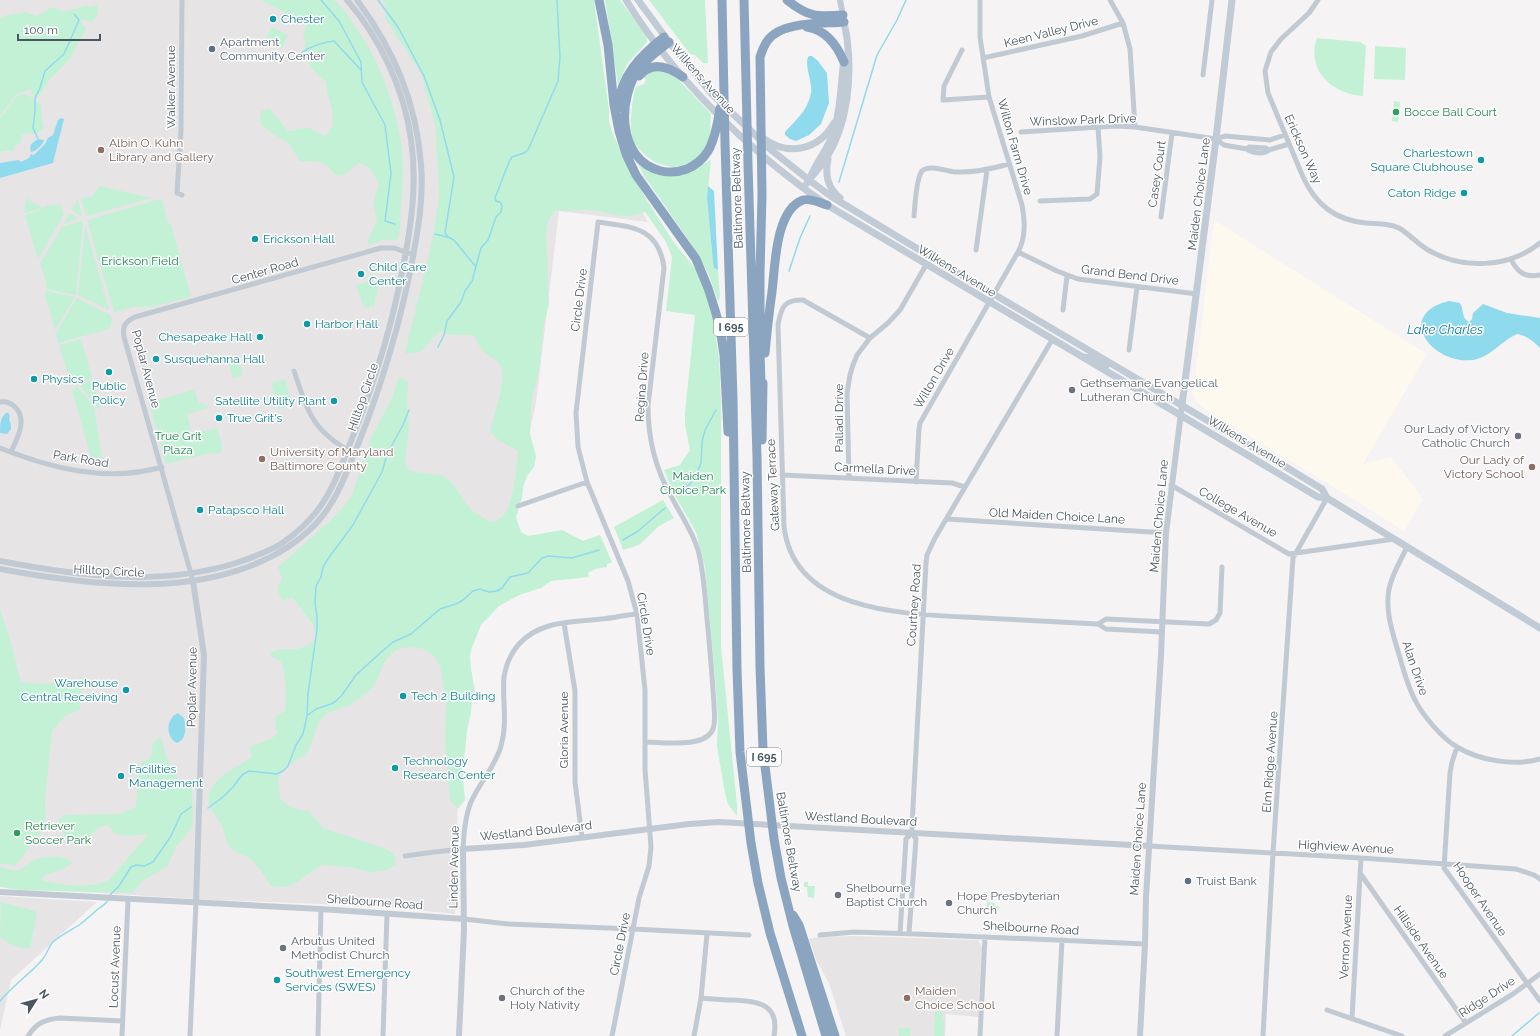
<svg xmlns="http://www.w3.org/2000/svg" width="1540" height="1036" font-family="Raleway,sans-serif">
<rect width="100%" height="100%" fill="#f5f3f3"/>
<path fill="#fdf9ef" d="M1214 220 1427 354 1363 464 1391 457 1423 499 1404 531 1324 481 1206 410 1196 401 1193 393 1194 386Z"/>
<path fill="#e6e4e5" d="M0 0H579L620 171 648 222 559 211 536 403 504 551 474 546 458 788 455 914 375 906 213 900 0 887Z
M0 896 97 902 11 980 0 1030Z
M853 936 978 940 982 947 978 1017 946 1014 945 1036H846L829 983 816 960 809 939 818 937Z"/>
<path fill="#c3f1d5" d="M261 0H335C369 38 391 87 400 137 404 159 403 182 401 204 400 215 402 231 397 240H383L370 245 368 244V241L377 220 373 203 379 184 370 168 360 163C353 165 350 173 342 175 333 178 332 168 325 164 316 160 309 162 300 161L289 144 269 131 260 123 261 112 264 110 270 109 288 131H293L299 128 303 129 307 127 324 136C343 124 326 99 326 82 318 75 307 66 305 55 304 46 307 44 303 36L307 24Z
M383 0H594L609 110V121L612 132 631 173 648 202 673 241 702 277 713 316 719 359 721 403V647L737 805V816L728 804 725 793 717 746 718 720 715 677 705 567 696 532 673 492 664 470 680 465 690 450 685 425V413L695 315 666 311 672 257 666 242 645 212C622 221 612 212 590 210 578 209 566 211 555 211L548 221 546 232 549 304 543 328 540 365 532 399 530 423V434L536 456 534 467 527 476 523 487 522 498 516 517 521 532 528 536 562 530 583 541 600 535 612 562 607 564V567L595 569 588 573 589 577 551 581 541 588 519 595 499 606 481 625 471 650 470 658 471 669 475 691 472 701 471 713 467 730 465 751 462 767 465 800 458 809 450 800 445 743 446 701 440 666 434 656 424 649 412 647 400 648 391 654 384 663 375 684 368 692 350 705 327 713 319 722 307 754 285 767 278 777 280 799C289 807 297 811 309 811L323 828 384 848 394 854 396 865 386 870 371 872 349 867 321 865 296 883 285 887 271 886C264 876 259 865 249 858 241 853 234 853 229 845 224 838 224 829 220 822 216 816 211 812 209 804 203 783 236 767 251 758L252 755 249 749 251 746 271 739 278 733C276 726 274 725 276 716L285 711C286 702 287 665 279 660 276 658 273 658 270 656L271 653C288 643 297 658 316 638L314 626 293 598 282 600 277 589 282 578 278 567 331 520 346 504 352 495 371 438 392 398 399 376 408 382 407 404 409 427 405 461 409 471 444 476 452 483 471 510 490 522C494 521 499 520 502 517 514 506 516 468 518 451L498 440 490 431C493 414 511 375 497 361 494 359 491 357 489 356 481 351 478 343 474 335H451L440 331C424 344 427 355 405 353L432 242 439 197 436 129 422 75 385 18 386 7Z
M605 0H620L647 37V42L627 64 618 85Z
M649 0H705L708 63H703L695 55 690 54Z
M87 5 88 7 98 5C98 20 95 24 81 19L80 20 86 29 69 60 48 81 44 89 38 97H35L32 94 31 89 16 94 0 116V18L7 15 26 12 37 16 50 8H55L61 11H68Z
M271 27 288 35 282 48 265 40Z
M1317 38 1360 42 1366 46 1363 96C1332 94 1306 70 1317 38Z
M1375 46 1406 48 1405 80 1374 79Z
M651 70H664L674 75 711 114C710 121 711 131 710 138 709 142 706 146 704 149 690 173 662 171 643 153 639 149 634 145 632 139 629 129 632 97 636 87L644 84 646 80 642 76Z
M22 94 28 95 41 105 42 122 44 128C39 135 32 134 25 133L22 135 20 144 15 145 13 151H3L0 153V118C9 111 11 97 22 94Z
M1394 101 1400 102 1398 122 1392 121Z
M628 144 636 158 653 173 664 176 701 165 711 160 707 198 713 263 714 268 718 270 720 297 718 302 709 275 690 242 644 176Z
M99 186 152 198 87 216 81 199 92 196Z
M26 198 42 207 36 210 24 213Z
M160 199 162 201 168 222 171 225 191 297 151 307H133L114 312 87 220Z
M77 200H78L82 217 72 210Z
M60 204 64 214 38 259 25 215 37 211 46 206Z
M70 212 77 219 64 223Z
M82 221 83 223 76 295 46 289V281L40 264 62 227Z
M85 228 86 229 109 310 78 295Z
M373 280 375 284H377L378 287 374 307V308L372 306 366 308 362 302 356 285Z
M46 291 75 297 55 330 45 295Z
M77 298 110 315C113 321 112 324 109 329L58 343 56 333Z
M81 339 92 378 78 385 67 371 59 345Z
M238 357 243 375 233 378 228 360Z
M93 379 101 411 80 386Z
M285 379 292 406 278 409 271 383Z
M77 387 94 406 103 466 93 464 72 390Z
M192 390 195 392 199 404 204 403 205 406 207 405 208 408 187 414 192 434 217 428 222 444 221 453 206 454 166 464 149 403Z
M663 500 674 518 659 526 639 545 623 550 614 527Z
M0 609 11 643 21 682 43 684 82 680 80 710 66 715 52 731 45 798V809L47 811 45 814 46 825 15 866 0 863Z
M161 737C166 757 170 772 186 786H192L193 823 191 829 176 847 168 865 163 869 142 881 133 893 20 890 0 887V866C6 869 11 871 18 870 24 869 29 863 34 860 46 856 63 854 73 863L63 869 45 875 42 880C60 886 92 889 109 880L148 835C137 834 123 838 114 833L111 828 107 825C91 827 91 842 79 846L66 837 57 824 60 818 66 815 120 814 136 807 138 772 142 762 147 760 151 757C152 747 152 741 161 737Z
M804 882H808V886H815L814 898 808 897 807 887H804Z
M983 892H987V894L989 895 988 902 995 903V906H999L998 913 992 911 993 907H987V901L983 900Z
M1 902 35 911 37 915 30 948C16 948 10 946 0 936Z
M935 1011H943L942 1019 945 1021 944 1036H934Z
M899 1028H911L910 1036H899Z"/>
<path fill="#90daee" d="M809 56H812L818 61 827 73 829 103 821 124 809 135 796 141 790 139 785 135V132C796 120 808 110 811 93 813 82 803 63 809 56Z
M61 118 64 119 53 163 0 178V163L19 160 21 162 29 158 31 154 34 155 45 144 48 138 53 135 58 120Z
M38 139 44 140C43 145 36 151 31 152 28 144 34 142 38 139Z
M708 186 714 191 718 270 714 268 713 263 707 198Z
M1449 301 1460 303C1464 309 1461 318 1469 322L1472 319 1473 313 1483 304 1507 313 1540 318V348C1533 341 1528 336 1517 334 1501 341 1490 358 1472 360 1433 365 1393 315 1449 301Z
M6 413H8L10 415 9 419 11 425V429L7 434 0 433C0 425 0 418 6 413Z
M178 713 184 718C186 727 187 739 177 743 165 737 166 718 178 713Z"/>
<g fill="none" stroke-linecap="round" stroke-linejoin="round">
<path stroke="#90daee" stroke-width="1.5" d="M321 0 339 21 361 62 362 82 385 125 391 173 385 221 395 224
M378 0 398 27 424 76 440 120 454 177 445 233 448 237 454 240 476 267
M296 58C305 48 320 43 334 41L361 70
M38 139 33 128 35 111V98L40 88 45 71 64 54 79 20 74 14
M839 182 877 55 897 20 906 0
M435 234 447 237
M789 271 800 238 810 216
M438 347 444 335 447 321 461 302 465 291 472 281 481 248 488 240 496 217 501 212 502 206 500 202 496 201 495 198 509 162 512 157 524 153 528 150 558 81 560 57 557 0
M680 491 689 485 695 477 701 463 702 442 705 430 716 410
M623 540 638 531 665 508
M308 715 316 709 331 704 336 701 342 695 356 675 378 655 393 642 411 634 440 609 456 604 463 600 473 591 480 589 489 592 497 591 502 588 510 577 528 573 542 558 548 556 572 558 599 550
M208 808 223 797 233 787 242 775 249 771 277 774 283 771 288 766 296 745 303 734 307 716 308 694 317 629V616L315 604 316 586 321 577 323 567 330 556 353 525 382 472 387 454 403 425 409 410
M110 895 119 886 131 867 136 865 144 866 153 862 171 836 181 814 191 807
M0 1001C13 985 29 975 42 960 47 955 48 947 53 942 61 935 70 931 79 925 86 920 92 914 98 909 103 905 106 905 109 899
M1512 1036 1539 1013"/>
<path stroke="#c1cad2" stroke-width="5" d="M182 0 181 131 177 193 182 195
M1110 0 1123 23 1130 49 1135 127
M1318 0 1309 13 1281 39 1271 52 1265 71 1268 93 1303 177C1316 205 1335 220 1366 223 1377 224 1389 223 1399 228 1409 234 1418 244 1428 250 1462 270 1509 268 1540 243
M962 50 944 86 943 100 989 97
M983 58 1082 36 1123 23
M1203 75 1212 0
M1021 132 1116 126 1135 127 1216 139 1225 136 1270 140 1285 135
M1216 139 1224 145 1247 149 1249 147 1266 148 1269 150 1289 144
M1247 149C1252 153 1264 155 1269 150
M1040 201 1090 199 1097 194 1100 157 1098 127
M914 216C915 206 916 178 922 171 929 164 946 171 955 172 974 173 991 169 1009 164
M1161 217 1172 133
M976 250 987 170
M1018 252 1057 271 1078 279 1197 294
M1511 259C1517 272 1525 278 1540 275
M1063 310 1067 276
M870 338 803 300C784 299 781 308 778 325L784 526C794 617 915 614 983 618 1021 620 1060 622 1098 624L1106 629 1162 632
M1129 350 1137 287
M294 371C309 415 312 430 354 454
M0 402C6 401 11 403 15 407 28 419 17 439 11 452
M0 448C51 468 107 483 162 467
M782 475 952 483 965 487
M849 478 847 393 850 375 853 365 857 355 870 338 888 323 900 310 926 265
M916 482 919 429 920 423 1018 252C1026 237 1025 222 1022 205L989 97 980 37V0
M1171 485 1289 554 1394 539
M518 506 587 482
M947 519 1166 533
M1407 547C1401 560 1392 574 1389 589 1385 610 1392 631 1398 651 1403 668 1407 685 1415 700 1423 716 1442 738 1457 747 1480 761 1515 766 1540 759
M193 581 124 337C122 326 125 322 135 317L381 248H394L414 255
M564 623 575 691V782L582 837
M1098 624 1106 619 1209 624 1216 620 1220 613 1222 567
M1457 747 1452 762 1450 773 1444 868 1540 1001
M1149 846 1361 858 1516 869 1534 875 1540 879
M405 856 434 852 463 849C464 833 465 817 471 802 480 782 495 767 501 746 508 723 502 700 504 677 506 664 511 653 519 644 541 620 571 623 601 619 613 618 625 615 637 614
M1360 873 1466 1023
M464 919 508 924 633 929 749 935
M900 933 906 839 912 833
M909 933 916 839 912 833V826L926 563 927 555 935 538 1052 340
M820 935 854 932 916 934 1145 944
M701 998C712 999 722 1000 733 1000 758 1001 780 1004 774 1036
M1327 1010 1402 1036
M1352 1018 1361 858
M28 1036C36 1023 46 1019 60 1018L123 1021
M122 1036 128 900
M190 1036 196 903
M318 1036 321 909
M383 1036 387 914
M612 1036 639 898 649 866 651 847 645 769V690L637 614 628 581 587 482 578 447 576 413 598 222C632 227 659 227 664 268L648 406C648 438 655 468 671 496 680 514 692 530 698 550 704 572 705 596 707 619 710 647 712 675 714 704 714 712 716 721 713 729 705 749 662 742 645 742
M694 1036 701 998 707 934
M980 1036 985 937
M1057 1036 1062 940
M1263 1036 1273 853 1293 558 1327 498
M1445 1036 1513 994 1540 974"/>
<path stroke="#c1cad2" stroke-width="6" d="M840 0 843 15
M0 561C78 576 159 587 236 563 251 558 267 552 281 544 294 535 307 524 317 511 334 489 343 461 353 436 376 379 393 322 404 262 412 221 417 181 411 139 404 89 380 38 347 0
M0 569C91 586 205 600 288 547 301 538 314 528 324 514 340 493 349 466 359 442 382 384 400 324 412 262 418 230 424 197 421 164 416 101 394 50 357 0
M193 581 204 655 196 903
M0 892 321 909 464 919
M459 1036 464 930 463 849 524 845 689 824 719 822 1149 846
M1140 1036 1145 944 1146 897 1161 655 1166 533 1182 405"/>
<path stroke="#c1cbd6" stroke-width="7" d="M626 0C675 80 750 152 827 205L1318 497 1327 498 1540 628
M638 0 669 42 712 94 770 149 809 180 832 197 931 257 1286 467 1322 489 1327 498
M763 138C788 157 819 150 834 123
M828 159C825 175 827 187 840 198
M810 178C816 162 829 148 834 131 841 108 841 82 844 58
M807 183C813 174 821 167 827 157 848 123 852 77 847 38 846 31 844 24 843 17
M1083 357 1092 358 1106 366
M1182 405 1216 139 1232 0"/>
<path stroke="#8ba5c1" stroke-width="9" d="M599 0 608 45 614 105 619 131 626 154 636 175 696 259 708 288 715 310 720 328 724 355 728 432
M722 0 725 143 733 399 737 670 740 752 751 843 758 883 770 933 802 1036
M744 0 748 164 757 457 760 667 763 750 774 839 781 878 793 926 826 1036
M787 0C808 17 817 17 843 15
M807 27C826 30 837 45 844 62
M669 42C659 50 649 57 641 66 617 96 616 160 661 171 670 173 679 172 687 169 696 165 703 159 708 151 715 139 718 122 720 108
M639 76C652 60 669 67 683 77
M618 108C620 76 640 56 664 37
M765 353C767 332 769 312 772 292 775 268 775 210 803 200 811 198 820 203 827 205
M762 389 761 384 760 352V273L762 196 760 57C762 51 764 45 768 40 782 21 823 24 844 22
M762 440 763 383
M793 915 799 925 835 1036"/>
</g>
<g fill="#0f9aa8" stroke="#fff" stroke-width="1.5">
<circle cx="273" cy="19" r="4"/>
<circle cx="1481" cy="160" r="4"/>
<circle cx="1464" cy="193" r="4"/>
<circle cx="255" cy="239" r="4"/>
<circle cx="361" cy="274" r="4"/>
<circle cx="307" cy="324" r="4"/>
<circle cx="260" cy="337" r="4"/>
<circle cx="156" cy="359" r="4"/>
<circle cx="109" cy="372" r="4"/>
<circle cx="34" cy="379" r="4"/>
<circle cx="334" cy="401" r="4"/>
<circle cx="219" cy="418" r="4"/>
<circle cx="200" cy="510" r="4"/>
<circle cx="126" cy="690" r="4"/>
<circle cx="403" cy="696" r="4"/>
<circle cx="395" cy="768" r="4"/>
<circle cx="121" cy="776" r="4"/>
<circle cx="277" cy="980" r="4"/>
</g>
<g fill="#5c6f8a" stroke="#fff" stroke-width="1.5">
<circle cx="212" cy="49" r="4"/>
<circle cx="1188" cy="881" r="4"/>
</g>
<g fill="#2e9e5b" stroke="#fff" stroke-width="1.5">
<circle cx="1396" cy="112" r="4"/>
<circle cx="17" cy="833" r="4"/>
</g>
<g fill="#8d6e63" stroke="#fff" stroke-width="1.5">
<circle cx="101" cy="150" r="4"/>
<circle cx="262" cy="459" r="4"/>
<circle cx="1532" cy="467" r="4"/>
<circle cx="907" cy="998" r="4"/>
</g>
<g fill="#6b7280" stroke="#fff" stroke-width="1.5">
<circle cx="1072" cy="390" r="4"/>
<circle cx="1518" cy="436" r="4"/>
<circle cx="838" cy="895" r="4"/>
<circle cx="949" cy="903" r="4"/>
<circle cx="283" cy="948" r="4"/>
<circle cx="502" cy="998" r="4"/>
</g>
<g text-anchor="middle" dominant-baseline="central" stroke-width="3" stroke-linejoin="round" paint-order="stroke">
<g fill="#fff" stroke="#808990" stroke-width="1">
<rect x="714" y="318" width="34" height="18" rx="3"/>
<rect x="747" y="748" width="34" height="18" rx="3"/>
</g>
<g font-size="11" font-weight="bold" fill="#4a5661">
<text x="731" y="327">I 695</text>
<text x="764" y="757">I 695</text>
</g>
<g font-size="12" fill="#0d838f" stroke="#fff" text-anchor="start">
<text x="281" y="19">Chester</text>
<text x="1473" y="153" text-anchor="end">Charlestown<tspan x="1473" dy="14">Square Clubhouse</tspan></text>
<text x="1456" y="193" text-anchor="end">Caton Ridge</text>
<text x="263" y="239">Erickson Hall</text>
<text x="369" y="267">Child Care<tspan x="369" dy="14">Center</tspan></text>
<text x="315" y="324">Harbor Hall</text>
<text x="252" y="337" text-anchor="end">Chesapeake Hall</text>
<text x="164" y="359">Susquehanna Hall</text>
<text x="42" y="379">Physics</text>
<text x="109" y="386" text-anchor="middle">Public<tspan x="109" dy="14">Policy</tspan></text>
<text x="326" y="401" text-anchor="end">Satellite Utility Plant</text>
<text x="227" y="418">True Grit's</text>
<text x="208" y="510">Patapsco Hall</text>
<text x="118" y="683" text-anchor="end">Warehouse<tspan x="118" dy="14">Central Receiving</tspan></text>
<text x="411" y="696">Tech 2 Building</text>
<text x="403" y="761">Technology<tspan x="403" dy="14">Research Center</tspan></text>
<text x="129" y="769">Facilities<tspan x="129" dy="14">Management</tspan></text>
<text x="285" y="973">Southwest Emergency<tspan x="285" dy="14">Services (SWES)</tspan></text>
</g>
<g font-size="12" fill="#4a5661" stroke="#fff">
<text transform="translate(1051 32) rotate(-14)">Keen Valley Drive</text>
<text transform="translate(703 79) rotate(48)">Wilkens Avenue</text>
<text transform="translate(171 87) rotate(-90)">Walker Avenue</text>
<text transform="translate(1083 120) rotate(-2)">Winslow Park Drive</text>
<text transform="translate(1015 147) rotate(74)">Wilton Farm Drive</text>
<text transform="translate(1303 149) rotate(66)">Erickson Way</text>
<text transform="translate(1157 174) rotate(-82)">Casey Court</text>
<text transform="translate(1199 194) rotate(-83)">Maiden Choice Lane</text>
<text transform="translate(737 198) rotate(-92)">Baltimore Beltway</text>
<text transform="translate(265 271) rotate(-16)">Center Road</text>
<text transform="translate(957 271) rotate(31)">Wilkens Avenue</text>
<text transform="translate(1130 275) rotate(7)">Grand Bend Drive</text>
<text transform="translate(579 300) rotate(-83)">Circle Drive</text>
<text transform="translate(146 369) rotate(75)">Poplar Avenue</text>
<text transform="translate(934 378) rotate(-60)">Wilton Drive</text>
<text transform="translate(642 387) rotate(-86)">Regina Drive</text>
<text transform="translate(363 397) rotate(-71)">Hilltop Circle</text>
<text transform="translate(839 418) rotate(-90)">Palladi Drive</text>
<text transform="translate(1247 442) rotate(31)">Wilkens Avenue</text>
<text transform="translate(81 459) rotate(9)">Park Road</text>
<text transform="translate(875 469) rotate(3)">Carmella Drive</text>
<text transform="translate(773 485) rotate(-93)">Gateway Terrace</text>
<text transform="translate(1238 512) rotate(30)">College Avenue</text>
<text transform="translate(1057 516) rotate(3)">Old Maiden Choice Lane</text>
<text transform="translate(1159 516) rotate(-85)">Maiden Choice Lane</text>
<text transform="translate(746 522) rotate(-91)">Baltimore Beltway</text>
<text transform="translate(109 571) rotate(3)">Hilltop Circle</text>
<text transform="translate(914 605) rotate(-86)">Courtney Road</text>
<text transform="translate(646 624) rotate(81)">Circle Drive</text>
<text transform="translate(1415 668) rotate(71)">Alan Drive</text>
<text transform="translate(192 687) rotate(-89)">Poplar Avenue</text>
<text transform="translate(564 730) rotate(-90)">Gloria Avenue</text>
<text transform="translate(1270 762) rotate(-86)">Elm Ridge Avenue</text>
<text transform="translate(861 819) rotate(3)">Westland Boulevard</text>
<text transform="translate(536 831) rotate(-6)">Westland Boulevard</text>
<text transform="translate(1138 839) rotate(-86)">Maiden Choice Lane</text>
<text transform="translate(789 842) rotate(80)">Baltimore Beltway</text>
<text transform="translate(1346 847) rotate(3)">Highview Avenue</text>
<text transform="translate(454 867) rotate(-89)">Linden Avenue</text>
<text transform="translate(1480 899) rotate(56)">Hooper Avenue</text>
<text transform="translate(375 902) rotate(4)">Shelbourne Road</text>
<text transform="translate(1031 928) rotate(3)">Shelbourne Road</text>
<text transform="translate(1346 937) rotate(-87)">Vernon Avenue</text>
<text transform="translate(1421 942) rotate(55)">Hillside Avenue</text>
<text transform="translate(620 944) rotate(-79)">Circle Drive</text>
<text transform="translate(115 967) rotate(-88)">Locust Avenue</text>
<text transform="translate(1487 997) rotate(-33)">Ridge Drive</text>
</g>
<g font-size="12" fill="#4e5e75" stroke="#fff" text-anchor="start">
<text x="220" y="42">Apartment<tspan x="220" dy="14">Community Center</tspan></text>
<text x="1196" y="881">Truist Bank</text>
</g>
<g font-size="12" fill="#27864d" stroke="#fff" text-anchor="start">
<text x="1404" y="112">Bocce Ball Court</text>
<text x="25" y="826">Retriever<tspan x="25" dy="14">Soccer Park</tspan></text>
</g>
<g font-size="12" fill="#785e54" stroke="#fff" text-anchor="start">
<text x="109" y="143">Albin O. Kuhn<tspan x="109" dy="14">Library and Gallery</tspan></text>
<text x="270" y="452">University of Maryland<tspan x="270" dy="14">Baltimore County</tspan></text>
<text x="1524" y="460" text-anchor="end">Our Lady of<tspan x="1524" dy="14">Victory School</tspan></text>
<text x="915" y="991">Maiden<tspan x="915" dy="14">Choice School</tspan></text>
</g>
<g font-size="12" fill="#17864f" stroke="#fff">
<text x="140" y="261">Erickson Field</text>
<text x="178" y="436">True Grit<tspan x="178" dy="14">Plaza</tspan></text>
<text x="693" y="476">Maiden<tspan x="693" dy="14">Choice Park</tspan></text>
</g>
<g font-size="12" fill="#5b616d" stroke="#fff" text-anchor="start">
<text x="1080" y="383">Gethsemane Evangelical<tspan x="1080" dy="14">Lutheran Church</tspan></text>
<text x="1510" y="429" text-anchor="end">Our Lady of Victory<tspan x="1510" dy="14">Catholic Church</tspan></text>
<text x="846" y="888">Shelbourne<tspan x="846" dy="14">Baptist Church</tspan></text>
<text x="957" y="896">Hope Presbyterian<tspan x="957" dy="14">Church</tspan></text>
<text x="291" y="941">Arbutus United<tspan x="291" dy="14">Methodist Church</tspan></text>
<text x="510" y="991">Church of the<tspan x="510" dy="14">Holy Nativity</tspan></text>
</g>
<g font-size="13" font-style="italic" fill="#0c7c9b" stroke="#fff">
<text x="1445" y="329">Lake Charles</text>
</g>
</g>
<g transform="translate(36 1000) rotate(54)" stroke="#ffffff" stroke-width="3" paint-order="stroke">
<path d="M0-3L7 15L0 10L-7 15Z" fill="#4a5661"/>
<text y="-6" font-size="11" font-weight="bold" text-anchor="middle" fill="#4a5661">N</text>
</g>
<path d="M18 34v6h82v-6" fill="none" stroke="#4a5661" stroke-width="2"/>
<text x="24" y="34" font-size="12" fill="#4a5661" stroke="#ffffff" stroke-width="3" paint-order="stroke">100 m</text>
</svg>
